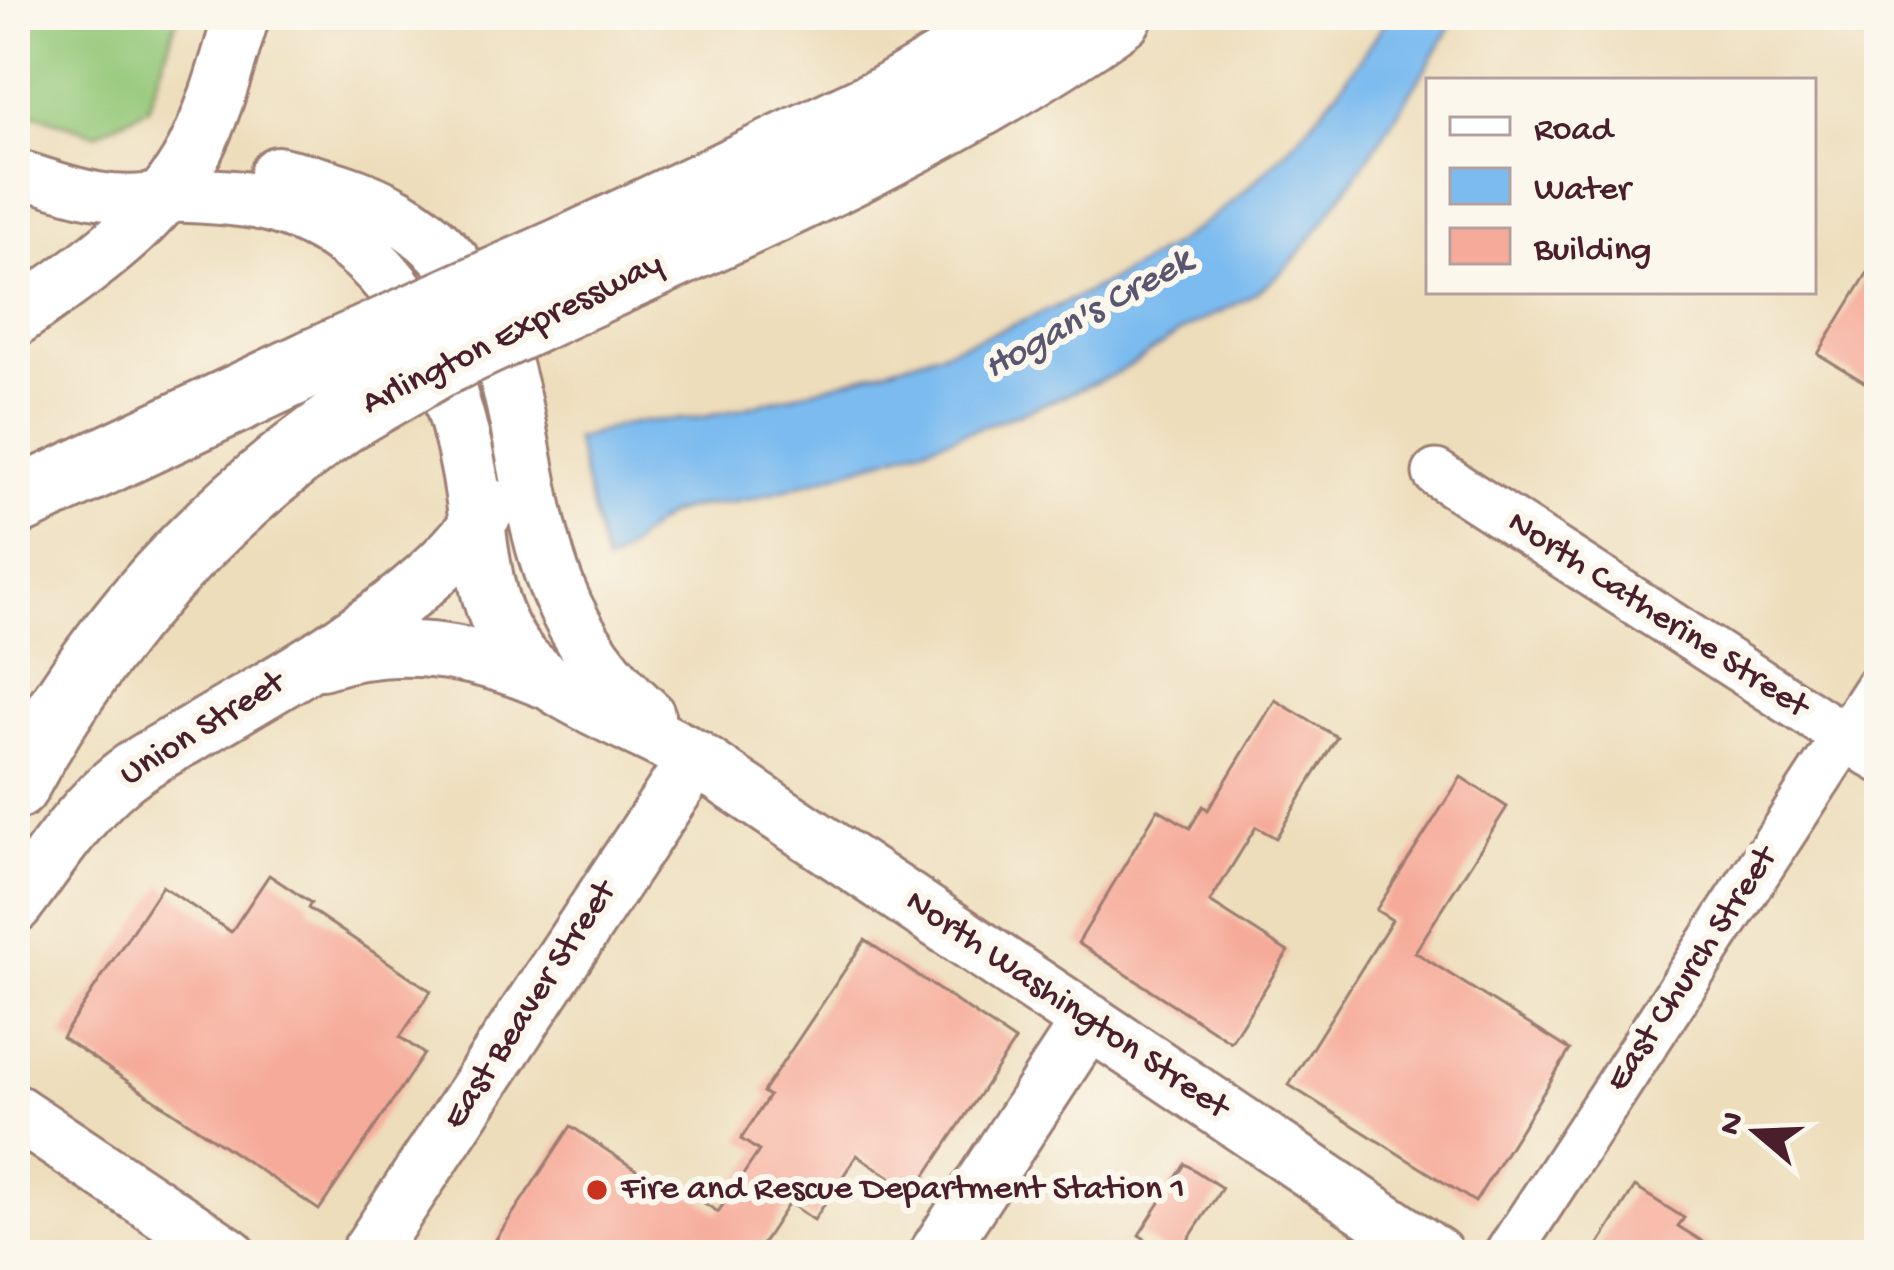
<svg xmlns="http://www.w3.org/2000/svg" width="1894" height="1270" font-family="'Gochi Hand',sans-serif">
<rect width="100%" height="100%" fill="#fbf7ec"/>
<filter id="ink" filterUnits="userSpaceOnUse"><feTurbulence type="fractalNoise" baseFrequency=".00833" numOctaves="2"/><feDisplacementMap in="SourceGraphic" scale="24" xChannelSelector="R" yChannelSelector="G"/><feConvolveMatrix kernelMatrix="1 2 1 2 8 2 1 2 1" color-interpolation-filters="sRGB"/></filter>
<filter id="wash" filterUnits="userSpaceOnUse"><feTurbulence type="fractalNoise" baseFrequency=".004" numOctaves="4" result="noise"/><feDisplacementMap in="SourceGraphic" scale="48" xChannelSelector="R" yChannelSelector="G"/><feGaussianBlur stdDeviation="2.7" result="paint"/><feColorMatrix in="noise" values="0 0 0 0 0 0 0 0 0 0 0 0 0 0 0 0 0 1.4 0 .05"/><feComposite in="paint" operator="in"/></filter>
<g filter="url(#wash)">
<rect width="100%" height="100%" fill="#edddbb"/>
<path fill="#94c879" stroke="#6f7452" stroke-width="3" d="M15 15H178L148 108 96 134 15 108Z"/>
<path fill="#7bbbef" stroke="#626d8d" stroke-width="3" d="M1389 15H1458C1420 78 1382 140 1339 199 1320 226 1301 255 1276 277 1250 301 1219 311 1189 327 1160 344 1135 366 1104 379 991 428 876 462 759 497 733 505 704 503 678 511 649 521 633 552 605 564L575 439C593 435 610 427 628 424 654 418 683 422 709 416 884 375 1108 312 1244 191 1300 141 1350 79 1389 15Z"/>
<g id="blocks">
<path fill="#f6ab9a" d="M1879 254V391L1818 354Z
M1275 700 1337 737 1276 838 1256 827 1210 902 1288 952 1231 1042 1078 943 1158 809 1190 828 1203 806 1208 810Z
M1461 777 1507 807 1415 952 1570 1050 1475 1202 1289 1085 1392 920 1376 910Z
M269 875 311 903 308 908 431 991 400 1037 424 1054 319 1210 62 1037 162 886 231 932Z
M865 940 1015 1041 914 1193 857 1155 814 1220 789 1203 755 1255H519L496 1239 571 1126 672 1194 678 1186 718 1212 759 1151 741 1139 769 1096 763 1092Z
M1185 1164 1222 1188 1178 1255H1170L1139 1235Z
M1635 1187 1684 1218 1678 1226 1724 1255H1592Z"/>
</g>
</g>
<g filter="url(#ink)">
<use href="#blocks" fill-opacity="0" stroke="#9c7e73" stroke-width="3"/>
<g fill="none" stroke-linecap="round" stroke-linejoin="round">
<g stroke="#9c7e73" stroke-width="51">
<path id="minor" d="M15 172C65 188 112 207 166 194
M1436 473 1879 759
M1507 1255 1879 685"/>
</g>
<g stroke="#9c7e73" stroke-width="60">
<path id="tertiary" d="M277 174C317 183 362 195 398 216 532 295 507 462 558 590 578 640 607 679 647 715
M166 194C199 196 232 196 265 203 404 237 455 372 474 501 482 553 484 613 519 655 558 702 654 730 706 765 950 928 1193 1091 1436 1255
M15 319C83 270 165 219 200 139 218 100 229 56 242 15
M321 662C398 637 472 650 544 680
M15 905C48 862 79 812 121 778 147 757 179 742 207 725 295 673 438 594 489 506
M15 1112 229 1255
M367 1255 696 758
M936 1255 1089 1021"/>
</g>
<g stroke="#9c7e73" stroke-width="72">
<path id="motorway" d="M570 248 889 98 1029 15
M588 294C772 211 954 132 1119 15
M15 503 315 362
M15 786C94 639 205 516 342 420"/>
</g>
<use href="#minor" stroke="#fff" stroke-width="45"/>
<use href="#tertiary" stroke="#fff" stroke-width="54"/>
<use href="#motorway" stroke="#fff" stroke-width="66"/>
<g stroke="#9c7e73" stroke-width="72" stroke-linecap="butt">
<path id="motorway-bridge" d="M315 362 570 248
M342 420 436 365 588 294"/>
</g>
<use href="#motorway-bridge" stroke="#fff" stroke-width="66"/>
</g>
</g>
<circle fill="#c8321e" stroke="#fbf7ec" stroke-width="4.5" cx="597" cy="1190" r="12"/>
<g text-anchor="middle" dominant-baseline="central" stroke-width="12" stroke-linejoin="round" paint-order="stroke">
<g font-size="36" fill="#4a1f2b" stroke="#fbf7ec">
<text transform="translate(513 335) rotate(-26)">Arlington Expressway</text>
<text transform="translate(1657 616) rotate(33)">North Catherine Street</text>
<text transform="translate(203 730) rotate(-32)">Union Street</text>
<text transform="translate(1693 970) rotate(-57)">East Church Street</text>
<text transform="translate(531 1006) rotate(-57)">East Beaver Street</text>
<text transform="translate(1066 1006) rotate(34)">North Washington Street</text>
</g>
<g font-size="36" fill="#4a1f2b" stroke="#fbf7ec" text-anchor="start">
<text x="621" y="1190">Fire and Rescue Department Station 1</text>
</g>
<g font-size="39" font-style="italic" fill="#5b5670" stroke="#fbf7ec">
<text transform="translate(1089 316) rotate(-29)">Hogan's Creek</text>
</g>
</g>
<rect width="1894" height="1270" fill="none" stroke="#fbf7ec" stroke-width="60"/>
<rect x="1426" y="78" width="390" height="216" fill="#fbf7ec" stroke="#b4a19f" stroke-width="3"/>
<rect x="1450" y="117" width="60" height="18" fill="#ffffff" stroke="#b4a19f" stroke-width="3"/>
<text x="1534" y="138" font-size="36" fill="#4a1f2b">Road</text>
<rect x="1450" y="168" width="60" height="36" fill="#7bbbef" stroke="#b4a19f" stroke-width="3"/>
<text x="1534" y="198" font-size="36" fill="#4a1f2b">Water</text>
<rect x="1450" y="228" width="60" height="36" fill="#f6ab9a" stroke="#b4a19f" stroke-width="3"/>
<text x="1534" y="258" font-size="36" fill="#4a1f2b">Building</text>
<g transform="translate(1756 1132) rotate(289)" stroke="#fbf7ec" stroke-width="9" paint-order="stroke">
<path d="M0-9L21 45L0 30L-21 45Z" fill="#4a1f2b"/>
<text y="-18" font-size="33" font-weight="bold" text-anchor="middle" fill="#4a1f2b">N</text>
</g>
</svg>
